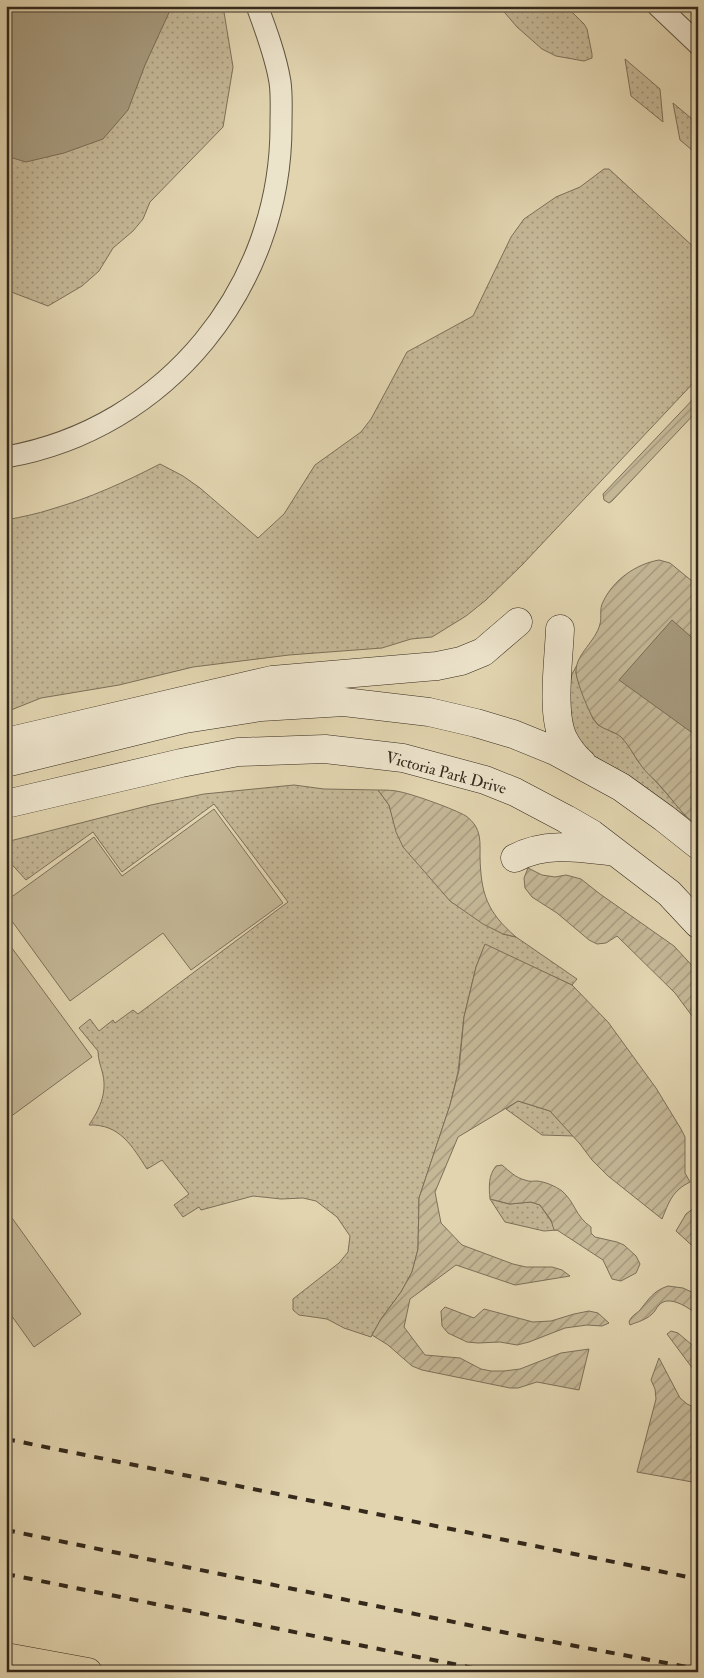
<svg xmlns="http://www.w3.org/2000/svg" width="704" height="1678" font-family="'IM FELL Double Pica',serif">
<defs>
<pattern id="grass-dots" width="8" height="8" patternUnits="userSpaceOnUse" patternTransform="scale(1.25)"><rect width="8" height="8" fill="#c4b796"/><path d="M2 2h.1M6 6h.1" fill="none" stroke="#a0957a" stroke-width="1.8" stroke-linecap="round"/></pattern>
<pattern id="garden-furrows" width="10" height="10" patternUnits="userSpaceOnUse" patternTransform="scale(1.25)"><rect width="10" height="10" fill="#c4b796"/><path d="M-1 1l2-2M0 10L10 0M9 11l2-2" fill="none" stroke="#a0957a"/></pattern>
</defs>
<rect width="100%" height="100%" fill="#e1d4af"/>
<filter id="stains"><feTurbulence type="fractalNoise" baseFrequency=".004" numOctaves="4"/><feColorMatrix values="0 0 0 0 .2 0 0 0 0 .09 0 0 0 0 .02 0 0 0 .5 -.17"/></filter>
<radialGradient id="worn" r=".72"><stop offset=".6" stop-color="#630" stop-opacity="0"/><stop offset="1" stop-color="#630" stop-opacity=".3"/></radialGradient>
<path fill="url(#grass-dots)" stroke="#7c7059" d="M6 6H223L233 67 223 127 150 202 143 219 133 231 113 248 99 271 82 286 48 306 6 290Z
M499 6H566L584 24 587 29 592 54V58L584 61 556 56 542 49 517 27Z
M625 59 660 89 663 122 631 96Z
M673 103 698 124V155L680 140Z
M604 169H609L698 251V378L522 565 486 600 466 616 432 637 411 639 382 648 289 655 193 667 119 685 41 698 6 712V520C21 517 37 514 52 509 90 498 125 482 160 464L183 476 200 488 258 538 284 514 315 465 361 432 371 419 407 352 473 316 511 237 524 219 556 197 580 187Z
M577 665 576 673 579 684 593 719 598 725 619 735 628 744 637 760 688 818 630 776 590 754 574 736 570 707V684L572 674Z
M294 785 324 789 378 790 389 805 397 832 450 901 503 934 516 937 577 979 572 985 485 945 476 967 464 1017 458 1072 450 1105 419 1198 418 1249 412 1272 401 1292 381 1319 371 1337 344 1328 327 1319 299 1315 293 1310V1299L339 1263 348 1252 350 1236 337 1217 316 1201 303 1198 281 1199 253 1196 201 1210 199 1207 183 1217 174 1205 189 1194 162 1160 147 1169C132 1146 120 1124 89 1125 99 1110 107 1094 103 1075 101 1066 98 1060 98 1051L79 1028 90 1019 99 1031 113 1020 115 1023 133 1010 138 1014 288 902 214 804 122 872 93 832 26 880 6 858V842L151 805 204 794Z
M518 1101 550 1111 574 1136 542 1135 506 1109Z
M490 1199 509 1204 531 1202 540 1205 557 1230 544 1231 505 1222Z"/>
<path fill="url(#garden-furrows)" stroke="#7c7059" d="M698 394V410L612 501 609 503 604 500 603 494Z
M659 560 670 563 698 586V826C683 816 673 800 661 787 656 780 648 775 643 768 635 758 630 746 621 737 613 730 601 730 595 721 589 713 576 681 576 671 576 654 596 641 600 624 602 617 599 609 603 602 613 580 636 564 659 560Z
M378 790C385 790 394 790 401 792 415 795 454 809 466 816 469 818 474 823 476 827 481 836 480 847 480 857 481 894 487 912 516 937L503 934 483 924 450 901 403 847 396 832 389 805Z
M528 868 542 875 555 877 566 875 581 879 600 894 674 946 698 972V1024L675 993 617 936 606 943 597 944 589 940 557 913 532 897 525 888 524 878Z
M485 944 572 985 608 1022 656 1088 681 1129 685 1137V1173L690 1182C672 1191 669 1202 662 1219L608 1176 592 1160 580 1144 550 1111 518 1101 458 1137 435 1192 441 1223 462 1245 513 1264 526 1267H552L562 1270 570 1276 515 1285 456 1265 410 1299 404 1327 425 1355 460 1358 481 1369 491 1371H504L520 1369 561 1353 589 1349 579 1390 537 1382 518 1388H510L422 1370 412 1366 388 1345 372 1335 381 1319 401 1292 412 1272 418 1249 419 1198 450 1105 459 1070 464 1017 476 967Z
M502 1165C509 1171 516 1178 525 1180 529 1182 533 1181 537 1181 546 1182 555 1186 562 1191 575 1202 575 1216 591 1227V1233L595 1237 617 1242 624 1245 636 1256 640 1264 636 1273 621 1281 612 1279 603 1260 557 1230H554L551 1220 540 1205 531 1202 510 1204 490 1199C489 1187 488 1176 496 1166Z
M698 1205V1251L676 1231 686 1214Z
M668 1286 683 1288 698 1295V1315C689 1308 669 1294 659 1305 656 1308 655 1312 652 1314 646 1320 637 1322 630 1325L629 1322C631 1316 636 1314 640 1310 649 1299 653 1291 668 1286Z
M445 1307 474 1318 484 1309 533 1322 551 1321 574 1314 589 1311 598 1313 609 1323 602 1326 587 1325 565 1328 529 1342 517 1345 500 1342 478 1343 467 1342 448 1333 442 1326 441 1311Z
M671 1331 678 1333 698 1350V1372L693 1369 667 1334Z
M659 1358 680 1398 687 1404 698 1409V1483L637 1472 656 1399 655 1389 651 1380Z"/>
<path fill="#c4b796" stroke="#7c7059" d="M214 809 283 903 191 970 163 933 70 1001 6 913V901L94 837 122 876Z
M6 940 92 1057 6 1120Z
M12 1218 81 1314 34 1347 6 1308V1222Z"/>
<path fill="#a69a7d" stroke="#786d56" d="M6 6H172L145 65 128 110 103 139 64 153 26 162 6 156Z
M672 620 698 643V737L619 680Z"/>
<g fill="none" stroke-linecap="round" stroke-linejoin="round">
<g stroke="#5f5441" stroke-width="23">
<path id="street" d="M658 6 698 44
M6 457C167 429 282 286 281 124 281 110 282 96 280 82 276 57 266 30 257 6"/>
</g>
<g stroke="#34291c" stroke-width="29">
<path id="secondary" d="M560 629C559 658 551 713 563 738 568 748 574 756 582 763
M6 742 272 680 437 666 461 661 483 652 518 622
M6 763 185 719 261 707 344 702 429 712 476 723 513 734 555 751 621 787 664 818 698 845
M6 804 181 763 238 752 325 749 403 758 485 780 515 792 566 819 592 834 669 893 698 924
M515 858C546 841 582 848 615 852"/>
</g>
<g stroke="#34291c" stroke-width="29">
<path id="highway" d="M6 1657 88 1672"/>
</g>
<use href="#street" stroke="#ece3cb" stroke-width="21"/>
<use href="#secondary" stroke="#ece3cb" stroke-width="28"/>
<use href="#highway" stroke="#e1d4af" stroke-width="28"/>
<path stroke="#34291c" stroke-width="4" stroke-dasharray="9 9" stroke-linecap="butt" d="M6 1439 698 1579
M6 1530 522 1636 698 1669
M6 1574 493 1672"/>
</g>
<g text-anchor="middle" dominant-baseline="central" stroke-width="5" stroke-linejoin="round" paint-order="stroke">
<g font-size="16" fill="#34291c" stroke="#ece3cb">
<text transform="translate(446 773) rotate(15)">Victoria Park Drive</text>
</g>
</g>
<rect width="704" height="1678" fill="none" stroke="#e1d4af" stroke-width="25"/>
<rect x="8" y="8" width="689" height="1663" fill="none" stroke="#34291c" stroke-width="2.5"/>
<rect x="12" y="12" width="679" height="1653" fill="none" stroke="#34291c"/>
<rect width="100%" height="100%" filter="url(#stains)"/>
<rect width="100%" height="100%" fill="url(#worn)"/>
</svg>
